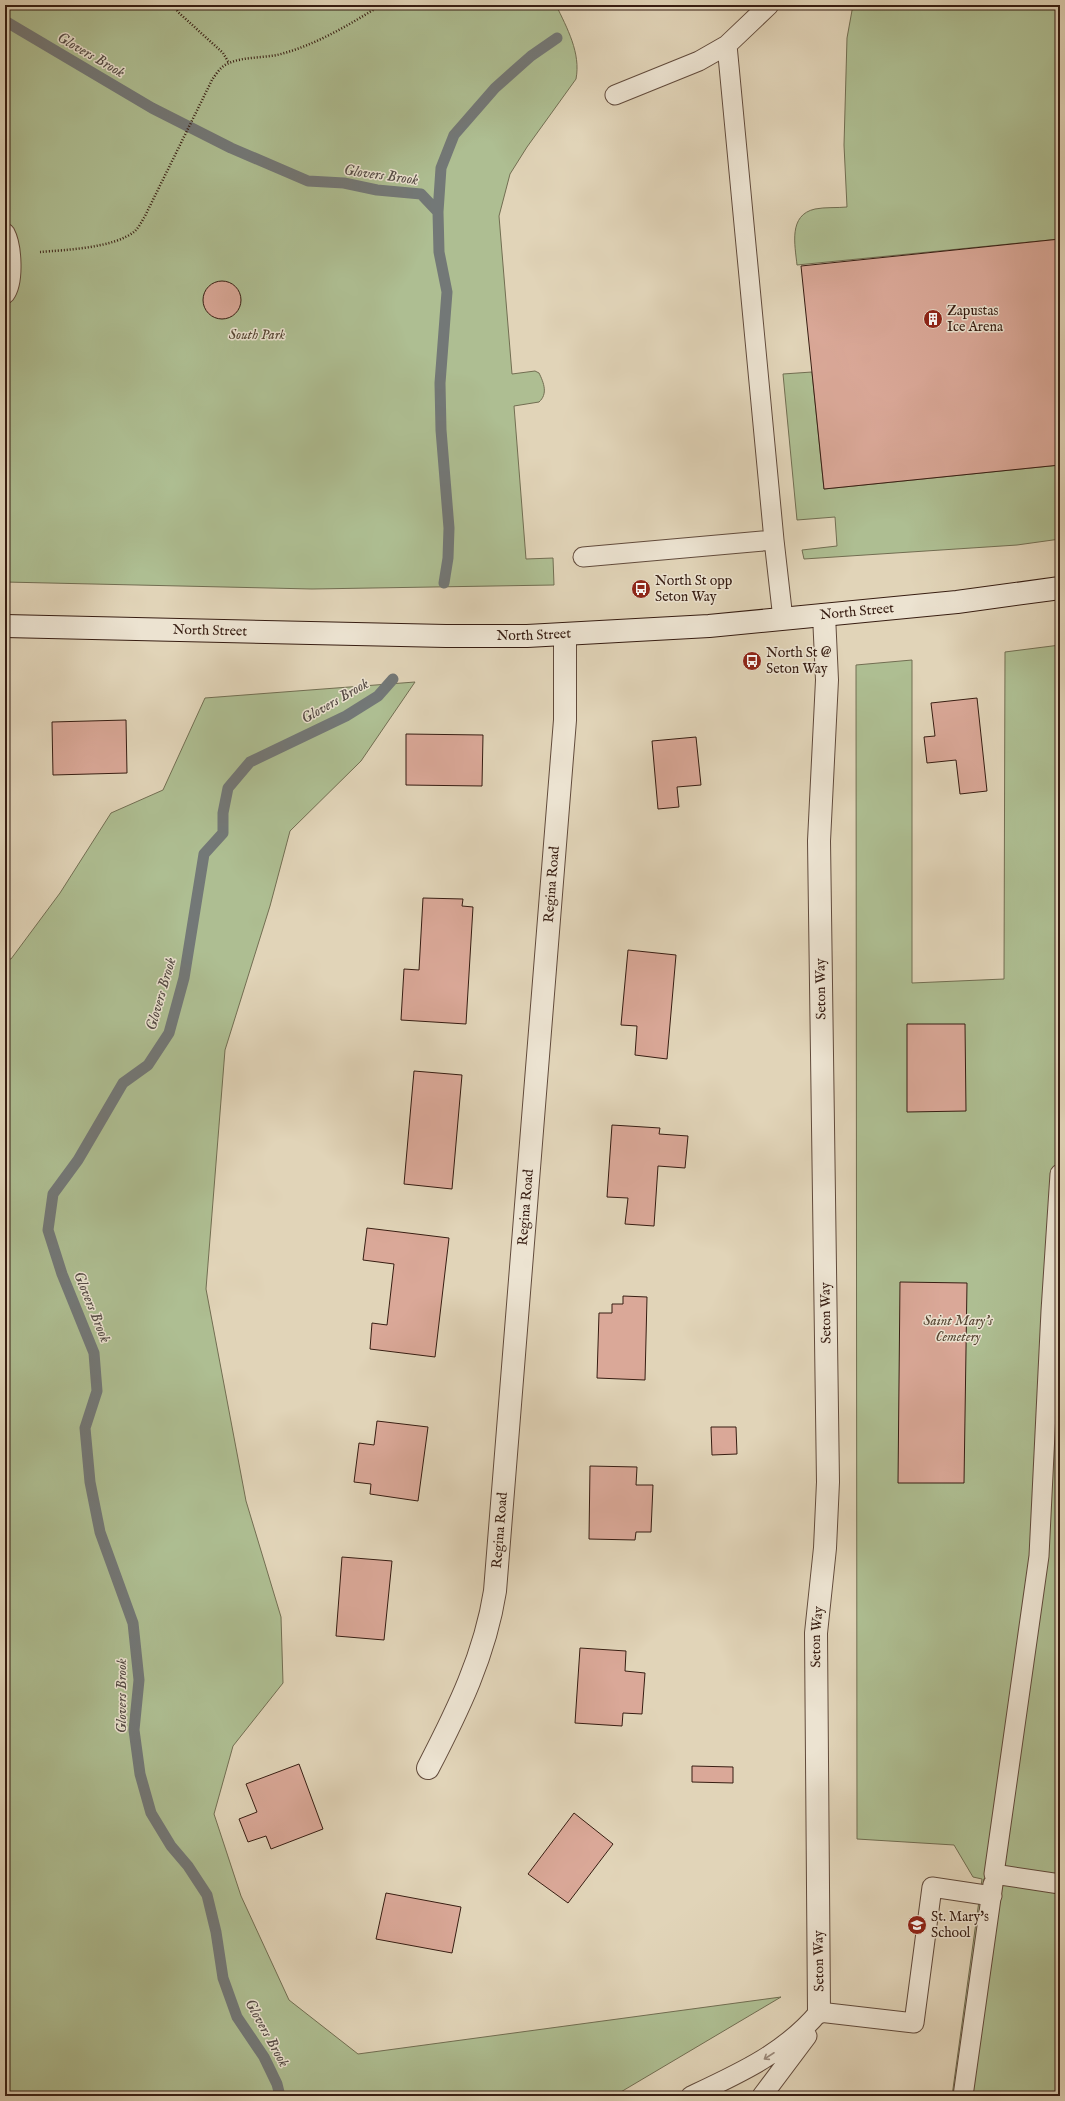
<svg xmlns="http://www.w3.org/2000/svg" width="1065" height="2101" font-family="'IM FELL English',serif">
<rect width="100%" height="100%" fill="#e1d4b8"/>
<filter id="stains"><feTurbulence type="fractalNoise" baseFrequency=".005" numOctaves="4"/><feColorMatrix values="0 0 0 0 .2 0 0 0 0 .09 0 0 0 0 .02 0 0 0 .5 -.17"/></filter>
<radialGradient id="worn" r=".72"><stop offset=".6" stop-color="#630" stop-opacity="0"/><stop offset="1" stop-color="#630" stop-opacity=".3"/></radialGradient>
<path fill="#aebe92" stroke="#726e52" d="M5 5H556C567 28 581 53 576 79L527 147 510 174 499 216 512 374 535 371 539 373C544 383 548 394 539 402L514 406 526 559 553 558 554 585 312 589 5 582Z
M853 5H1060V239L797 265C795 245 788 215 815 209 825 207 837 208 847 207L844 145 847 38Z
M812 372 824 489 1060 465V539L1017 545 804 559 802 550 837 546 835 517 797 520 783 374Z
M1060 645V2096H952L982 1879 973 1877 954 1845 857 1839 856 665 912 660V983L1004 979 1005 652Z
M415 682 361 761 290 831 270 906 225 1050 206 1289 246 1501 281 1617 283 1683 233 1746 214 1814 241 1896 289 2000 358 2054 781 1997 614 2096H5V959H11L60 893 111 813 163 790 205 698Z"/>
<g fill="none" stroke-linecap="round" stroke-linejoin="round">
<path stroke="#737877" stroke-width="11" d="M5 21 152 108 231 148 308 181 344 183 377 190 421 194 438 212 439 252 447 292 440 383 441 430 449 528 448 558 444 583
M438 212 441 168 454 135 495 88 531 56 557 38
M280 2096 277 2084 264 2057 237 2017 223 1978 216 1932 207 1895 188 1866 171 1846 151 1813 140 1774 134 1730 139 1680 133 1623 100 1532 90 1482 85 1428 97 1391 94 1353 62 1274 48 1230 53 1194 78 1160 123 1083 148 1065 169 1033 184 978 204 854 223 833V813L228 788 250 762 346 716 378 696 393 679"/>
</g>
<path fill="#daa898" stroke="#371d12" d="M1060 239V465L824 489 801 266Z
M203 300a19 19 0 1 1 38 0a19 19 0 1 1-38 0Z
M977 698 987 791 960 794 956 760 927 763 924 737 935 736 931 703Z
M126 720 127 773 53 775 52 722Z
M406 734 483 735 482 786 406 785Z
M696 737 701 785 677 787 679 807 658 809 652 741Z
M423 898 463 899 462 906 473 907 466 1024 401 1020 404 969 419 970Z
M628 950 676 955 667 1059 635 1055 637 1026 621 1025Z
M907 1024H965L966 1111 907 1112Z
M414 1071 462 1075 452 1189 404 1184Z
M612 1125 660 1128 659 1134 688 1136 685 1168 658 1166 654 1226 625 1224 628 1198 607 1197Z
M367 1228 449 1238 435 1357 370 1349 372 1323 387 1325 394 1264 363 1260Z
M900 1282 967 1283 964 1483H898Z
M623 1296 647 1297 645 1380 597 1378 599 1313H612V1304H623Z
M377 1421 428 1427 418 1501 370 1494 371 1484 354 1482 359 1443 374 1445Z
M711 1427H736L737 1454 712 1455Z
M590 1466 637 1467 636 1485H653L651 1532H636L635 1540 589 1539Z
M342 1557 392 1561 384 1640 336 1636Z
M580 1648 626 1651 625 1671 645 1673 642 1714 623 1713 622 1726 575 1723Z
M299 1764 323 1829 271 1849 266 1836 248 1842 239 1819 257 1812 246 1784Z
M692 1766 733 1767V1783L692 1782Z
M574 1813 613 1844 568 1903 528 1874Z
M386 1893 461 1907 452 1953 376 1939Z"/>
<g fill="none" stroke-linecap="round" stroke-linejoin="round">
<g stroke="#624b3c" stroke-width="21">
<path id="service" d="M727 45 774 540 783 619
M615 95 699 61 727 45 769 5
M5 233C12 246 14 282 5 294
M583 557 774 540
M1060 1174 1051 1311 1039 1556 994 1874 1060 1884
M819 2012 914 2023 932 1887 992 1896
M691 2096C738 2074 785 2053 819 2012
M762 2096 807 2036
M963 2096 993 1884"/>
</g>
<g stroke="#624b3c" stroke-width="24">
<g id="minor">
<path id="s1" d="M428 1768C458 1710 485 1655 495 1591L565 720V634"/>
<path id="s2" d="M819 2012 816 1633 825 1548 828 1482 819 841 827 680 824 615"/>
</g>
</g>
<g stroke="#371d12" stroke-width="24">
<g id="secondary">
<path id="s3" d="M5 626 446 636H527L709 626 957 602 1060 588"/>
</g>
</g>
<path stroke="#371d12" stroke-width="2.5" stroke-dasharray="1 2" stroke-linecap="butt" d="M174 5 178 12 223 53 229 63
M40 252C65 250 115 248 135 231 139 227 142 221 145 216L212 80C216 74 221 66 229 63 243 57 261 58 277 55 314 46 349 25 381 5"/>
<use href="#service" stroke="#ece3d1" stroke-width="19"/>
<use href="#minor" stroke="#ece3d1" stroke-width="22"/>
<use href="#secondary" stroke="#ece3d1" stroke-width="22"/>
</g>
<defs><path id="oneway-shaft" d="M-6 0H5M1.5-3L5.5 0L1.5 3" fill="none" stroke-width="1.6" stroke-linecap="round" stroke-linejoin="round"/></defs>
<use stroke="#9b8a7b" href="#oneway-shaft" transform="translate(769 2056) rotate(147)"/>
<defs>
<g id="building-disc" transform="scale(1)"><circle r="9.5" fill="#8f2418" stroke="#ece3d1"/><path d="M-4-6H4V6H1V3H-1V6H-4ZM-2.5-4.3h1.7v1.8h-1.7ZM.8-4.3h1.7v1.8H.8ZM-2.5-1h1.7V.8h-1.7ZM.8-1h1.7V.8H.8Z" fill="#fff"/></g>
<g id="bus-disc" transform="scale(1)"><circle r="9.5" fill="#8f2418" stroke="#ece3d1"/><path d="M-5-6H5V4H4V6H2V4H-2V6H-4V4H-5ZM-3.5-4V0h7V-4ZM-3.5 1.2v1.5H-2V1.2ZM2 1.2v1.5H3.5V1.2Z" fill="#fff"/></g>
<g id="school-disc" transform="scale(1)"><circle r="9.5" fill="#8f2418" stroke="#ece3d1"/><path d="M0-5L7-2L0 1L-7-2ZM-4 1L0 2.5L4 1V4Q0 6-4 4Z" fill="#fff"/></g>
</defs>
<g fill-rule="evenodd">
<use href="#building-disc" x="933" y="319"/>
<use href="#bus-disc" x="641" y="589"/>
<use href="#bus-disc" x="752" y="661"/>
<use href="#school-disc" x="917" y="1925"/>
</g>
<g text-anchor="middle" dominant-baseline="central" stroke-width="3" stroke-linejoin="round" paint-order="stroke">
<g font-size="14" fill="#371d12" stroke="#ece3d1" text-anchor="start">
<text x="947" y="311">Zapustas<tspan x="947" dy="16">Ice Arena</tspan></text>
<text x="655" y="581">North St opp<tspan x="655" dy="16">Seton Way</tspan></text>
<text x="766" y="653">North St @<tspan x="766" dy="16">Seton Way</tspan></text>
<text x="931" y="1917">St. Mary's<tspan x="931" dy="16">School</tspan></text>
</g>
<g font-size="14" font-style="italic" fill="#554532" stroke="#ece3d1">
<text x="257" y="335">South Park</text>
<text x="958" y="1321">Saint Mary's<tspan x="958" dy="16">Cemetery</tspan></text>
</g>
<g font-size="14" fill="#371d12" stroke="#ece3d1">
<text stroke="none"><textPath href="#s3" startOffset="853">North Street</textPath></text>
<text stroke="none"><textPath href="#s3" startOffset="205">North Street</textPath></text>
<text stroke="none"><textPath href="#s3" startOffset="529">North Street</textPath></text>
<text stroke="none"><textPath href="#s1" startOffset="899">Regina Road</textPath></text>
<text transform="translate(821 989) rotate(-91)">Seton Way</text>
<text stroke="none"><textPath href="#s1" startOffset="575">Regina Road</textPath></text>
<text transform="translate(826 1313) rotate(-91)">Seton Way</text>
<text stroke="none"><textPath href="#s1" startOffset="251">Regina Road</textPath></text>
<text stroke="none"><textPath href="#s2" startOffset="375">Seton Way</textPath></text>
<text transform="translate(819 1961) rotate(-91)">Seton Way</text>
</g>
<g font-size="15" font-style="italic" fill="#554b45" stroke="#ece3d1">
<text transform="translate(91 55) rotate(30)">Glovers Brook</text>
<text transform="translate(381 175) rotate(8)">Glovers Brook</text>
<text transform="translate(335 701) rotate(-30)">Glovers Brook</text>
<text transform="translate(161 994) rotate(-74)">Glovers Brook</text>
<text transform="translate(92 1307) rotate(68)">Glovers Brook</text>
<text transform="translate(121 1696) rotate(-90)">Glovers Brook</text>
<text transform="translate(267 2033) rotate(61)">Glovers Brook</text>
</g>
</g>
<rect width="1065" height="2101" fill="none" stroke="#e1d4b8" stroke-width="20"/>
<rect x="6" y="6" width="1053" height="2089" fill="none" stroke="#371d12" stroke-width="2"/>
<rect x="10" y="10" width="1045" height="2081" fill="none" stroke="#371d12"/>
<rect width="100%" height="100%" filter="url(#stains)"/>
<rect width="100%" height="100%" fill="url(#worn)"/>
</svg>
